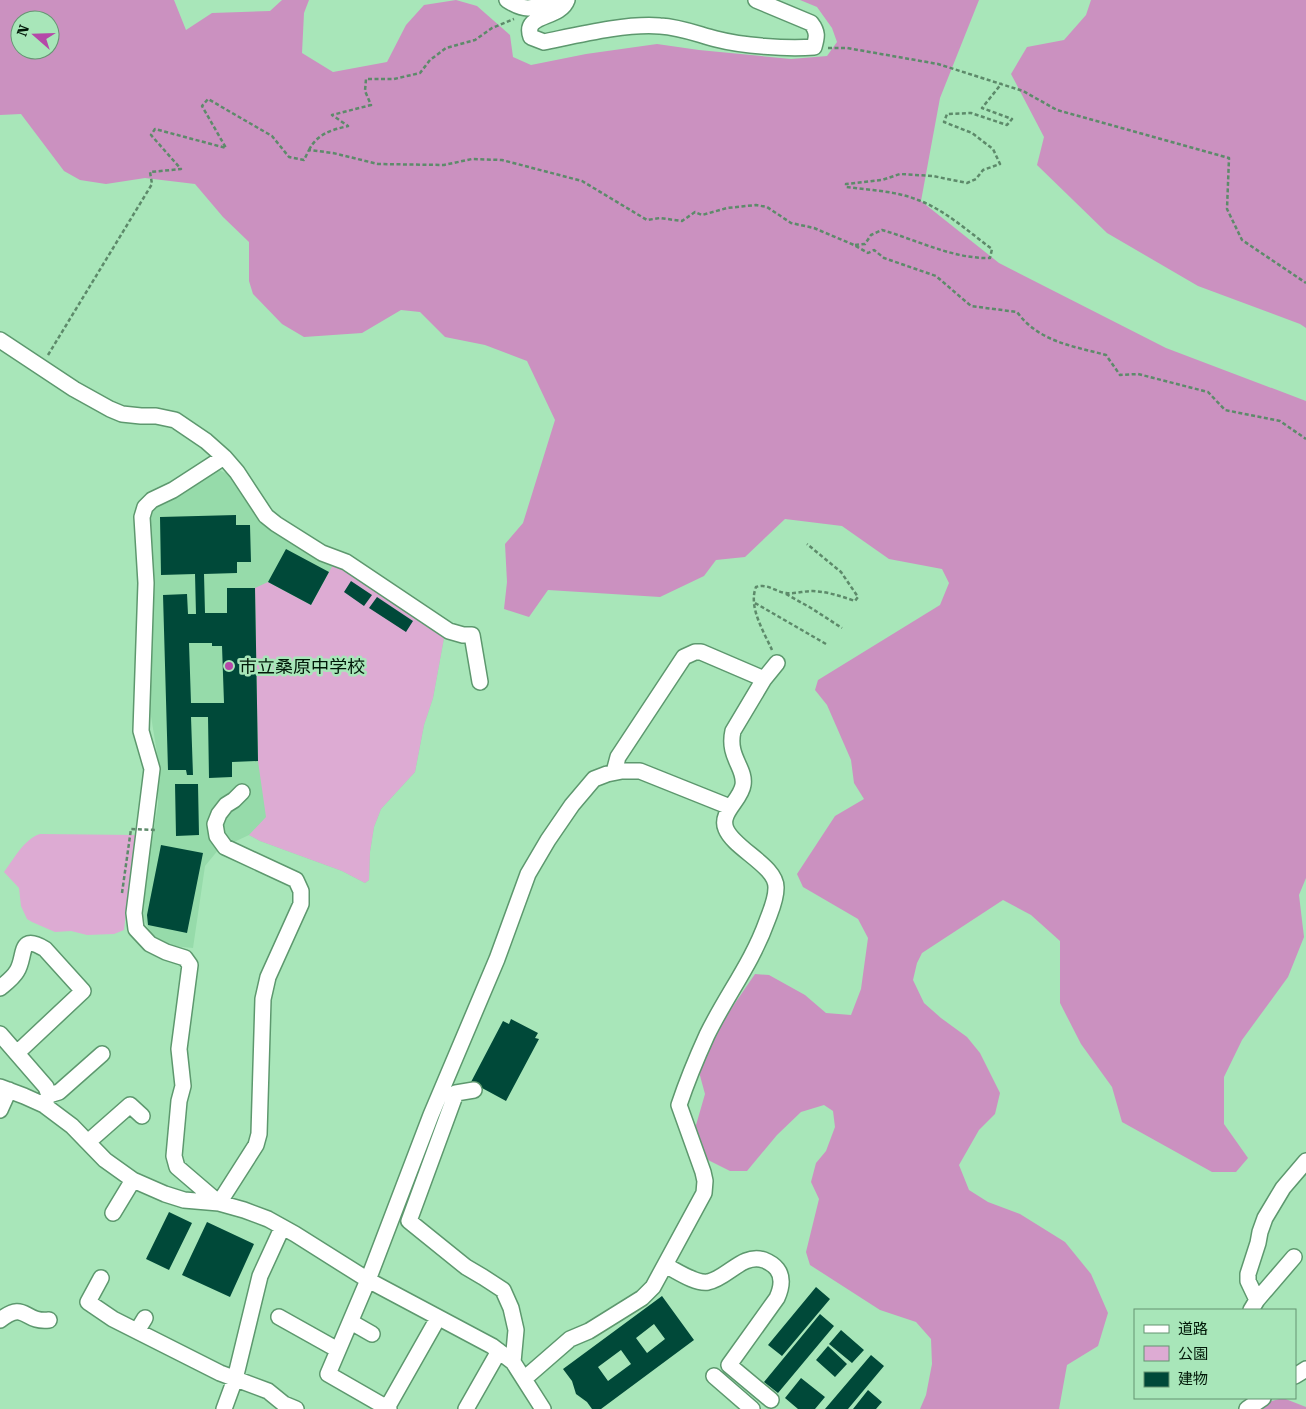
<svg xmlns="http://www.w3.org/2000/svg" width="1306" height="1409" font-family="'Roboto Serif','Noto Sans JP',serif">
<rect width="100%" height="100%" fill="#a8e6b9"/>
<path fill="#96dbaa" d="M219 470 234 477 256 506 444 638 433 698 424 725 415 772 381 809 374 827 370 852 369 880 365 883 342 871 260 841 249 835 219 849 205 866 193 948 173 946 165 943 156 937 148 928 144 920 143 912 148 860 158 805V759L148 698 147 517 155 506 212 471Z"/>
<path fill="#ddabd3" d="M334 563 347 569 421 619 444 638 433 698 424 725 415 772 381 809 374 827 370 852 369 880 365 883 342 871 260 841 249 835 266 817 258 761 255 588 268 582 311 605Z
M40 834 135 835 124 930 114 934 87 935 71 931 55 932 32 922 27 919 21 906 19 888 4 872C14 859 24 839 40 834Z"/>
<path fill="#cb91c0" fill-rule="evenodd" d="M0 0H174L186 30 212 13 270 11 282 0H309L304 13 302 53 333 72 387 62 406 25 424 5 456 0 477 6 510 35 513 57 531 65 586 54 657 44 699 50 791 59 827 56 837 42 832 28 817 7 800 0H979L940 98 921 201 999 263 1166 348 1306 401V878L1299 895 1304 937 1288 977 1242 1040 1224 1077V1124L1248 1158 1236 1172H1212L1122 1122 1112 1087 1081 1044 1060 1003V941L1031 915 1003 900 922 953 917 963 913 980 924 1003 941 1018 967 1037 980 1053 1000 1093 995 1114 979 1130 959 1165 969 1190 988 1202 1020 1214 1065 1242 1091 1274 1108 1313 1098 1346 1067 1365 1059 1409H920L926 1395 932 1364 931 1339 916 1322 880 1310 810 1265 806 1252 819 1199 811 1182 816 1163 826 1151 835 1127 833 1111 824 1105 801 1112 777 1135 747 1171H730L706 1159 694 1132 705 1094 699 1072 722 1022 755 974 769 975 805 995 826 1013 851 1015 861 989 868 938 858 919 803 887 797 874 835 816 864 799 854 783 851 760 827 705 815 690 818 680 940 605 949 583 942 569 889 559 842 526 785 519 745 557 716 560 704 576 660 597 548 590 529 617 504 609 507 582 505 544 523 523 555 420 527 361 485 345 445 337 420 312 401 310 362 333 304 337 282 324 253 294 249 281V242L223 217 195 184 145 178 106 184 80 180 64 171 21 114 0 115ZM20 20H50V50H20Z
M1091 0H1306V328L1300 324 1198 286 1107 233 1037 165 1044 137 1011 74 1027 47 1064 40 1086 15Z
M1283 1398 1306 1407V1409H1255L1261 1404Z"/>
<path fill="#004939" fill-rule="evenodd" d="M236 515V525H250L251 562H237V573L204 574 205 613H227V588H255L258 761 232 762V777L209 778 208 717H191L193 775H187L186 770H168L163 595 187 594 188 614H196L195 574 161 575 160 517ZM189 643H212V646H222L224 703H191Z
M286 549 329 572 311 605 268 582Z
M351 581 372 595 364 606 344 592Z
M377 597 413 621 406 632 369 608Z
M175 784H198L199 835 176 836Z
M161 845 203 853 187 933 148 925 147 915Z
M511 1019 538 1033 535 1038 539 1039 506 1101 471 1082 503 1021 509 1024Z
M169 1212 192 1223 169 1270 146 1259Z
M207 1222 254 1244 230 1297 182 1275Z
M816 1287 830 1299 782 1356 768 1345Z
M662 1296 694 1340 601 1409H592L587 1402 576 1394 572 1381 563 1369ZM654 1324 665 1339 647 1353 636 1338ZM621 1350 631 1364 608 1381 598 1367Z
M820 1314 834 1326 778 1393 764 1382Z
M841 1330 864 1350 852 1363 829 1344Z
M828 1346 847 1364 835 1377 816 1360Z
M871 1355 884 1366 848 1409H825Z
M801 1378 825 1397 815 1409H798L785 1398Z
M868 1390 882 1402 876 1409H853Z"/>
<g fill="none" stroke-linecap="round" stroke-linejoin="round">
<g stroke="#5d986e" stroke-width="18">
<path id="street" d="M507 0C527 13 533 8 553 0
M567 0C560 20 522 13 531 37L544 42C578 35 627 23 660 26 680 27 697 34 716 39 743 46 786 49 814 47 817 37 818 32 811 23L756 0
M0 340 74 389 110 409 122 414 141 416H156L175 420 206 441 224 457 237 472 266 516 276 524 322 553 346 562 449 631 463 635H472L480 682
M224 457 173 490 152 500 145 507 142 517 146 583 141 731 152 769 134 913 136 929 150 944 166 952 185 958 190 965 179 1049 183 1086 179 1101 174 1156 177 1167 219 1203 256 1145 259 1134 263 999 268 977 301 904V891L296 880 225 847 217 836 215 824 219 814 226 805 234 800 242 792
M614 772 618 757 684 657 695 652H701L764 679
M0 988C6 983 13 978 17 971 26 957 18 932 45 949L83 991 17 1053
M0 1034 46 1087 49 1095
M0 1087 24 1096 44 1105 72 1126 105 1160 133 1180 165 1194 184 1200 219 1203 244 1210 268 1219 295 1234 368 1280 492 1346 513 1362 543 1409
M474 1090 456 1093 409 1221 466 1267 483 1277 503 1290 511 1308 516 1330 513 1362
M44 1105 49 1095 59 1092 102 1054
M0 1110 9 1090
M88 1142 130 1105 142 1116
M113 1213 133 1180
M665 1265C677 1271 695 1284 708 1282 728 1278 742 1253 764 1260 769 1262 774 1265 777 1269 784 1278 781 1289 777 1298L729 1365 771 1400
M101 1278 88 1302 113 1319 220 1373 268 1391 284 1404 296 1409
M1257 1300 1294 1257
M1251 1310 1257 1300 1248 1281V1274L1258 1243 1260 1232 1265 1218 1283 1188 1306 1161
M279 1317 338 1350
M0 1320C26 1300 23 1323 49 1320
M351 1322 372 1334
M137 1331 145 1318
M714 1376 752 1409
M1295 1376 1306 1369
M524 1379 570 1339 589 1331 642 1298 653 1287 704 1193 705 1181 703 1172 679 1105C687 1081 697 1057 707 1035 726 996 752 963 767 921 771 910 776 900 776 888 777 866 734 849 726 829 719 813 741 800 743 785 746 768 727 757 733 731L764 679 777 663
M387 1408 438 1318
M224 1409 235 1379 260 1276 282 1228
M389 1409 328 1374 368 1280 431 1115 497 959 528 874 548 840 572 805 594 779 607 774 622 771H640L730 807
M466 1409 499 1351
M1247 1409 1263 1398"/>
</g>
<path stroke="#5d8a6a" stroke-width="2.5" stroke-dasharray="4 2.5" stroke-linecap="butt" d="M828 48H847L938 64 1023 91 1057 110 1229 158 1227 209 1242 240 1306 283
M309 150C317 134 331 130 348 126L332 115 371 105 365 91 366 79H394L420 73 430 60 446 48 475 40 492 28 514 19
M855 245 865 244 871 235 882 230C917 240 953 259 990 258L992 249C969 232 945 210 918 200 896 191 870 190 846 187V184L882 180 900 174 933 176 967 183 976 179 983 170 1000 164 993 149 972 133 944 122 947 114 971 113 1007 125 1012 119 982 108 1002 83
M48 355 152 184 150 172 181 169 151 135 155 129 226 148 202 106 208 99 272 136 289 157 304 160 309 150 333 153 378 164 444 165 472 159 502 160 582 181 647 220 660 218 682 221 695 212 702 215 727 208 756 205 767 207 791 223 814 228 854 245 868 253 874 250 884 258 936 276 971 306 1017 312C1039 342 1073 346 1106 355L1120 375 1138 374 1208 392 1225 410 1280 421 1306 439
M786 594 811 608 842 628
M755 603 826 644
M772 650C764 632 748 607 756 587 768 583 775 592 786 593 795 594 804 591 813 591 828 592 841 596 855 601L858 597 841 572 807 544"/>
<use href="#street" stroke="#fff" stroke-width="15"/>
<path stroke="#5d8a6a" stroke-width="2.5" stroke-dasharray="4 2.5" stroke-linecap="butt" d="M122 893 131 829 155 830"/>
</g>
<circle fill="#b548a8" stroke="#a8e6b9" stroke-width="2" cx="229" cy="666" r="5"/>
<g text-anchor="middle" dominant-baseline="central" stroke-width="5" stroke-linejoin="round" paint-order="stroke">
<g font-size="18" fill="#011808" stroke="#a8e6b9" text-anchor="start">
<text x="239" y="666">市立桑原中学校</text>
</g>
</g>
<rect x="1134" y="1309" width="162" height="90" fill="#a8e6b9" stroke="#659472"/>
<rect x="1144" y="1325" width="25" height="8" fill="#ffffff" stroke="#659472"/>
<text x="1178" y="1334" font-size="15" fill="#011808">道路</text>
<rect x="1144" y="1346" width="25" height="15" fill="#ddabd3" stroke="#659472"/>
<text x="1178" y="1359" font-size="15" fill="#011808">公園</text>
<rect x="1144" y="1372" width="25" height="15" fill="#004939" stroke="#659472"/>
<text x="1178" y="1384" font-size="15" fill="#011808">建物</text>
<g transform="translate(35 35) rotate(290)"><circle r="24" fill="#a8e6b9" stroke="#659472"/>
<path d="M0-4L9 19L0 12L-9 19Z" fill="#b548a8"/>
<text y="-8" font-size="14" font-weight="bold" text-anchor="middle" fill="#011808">N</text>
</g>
</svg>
